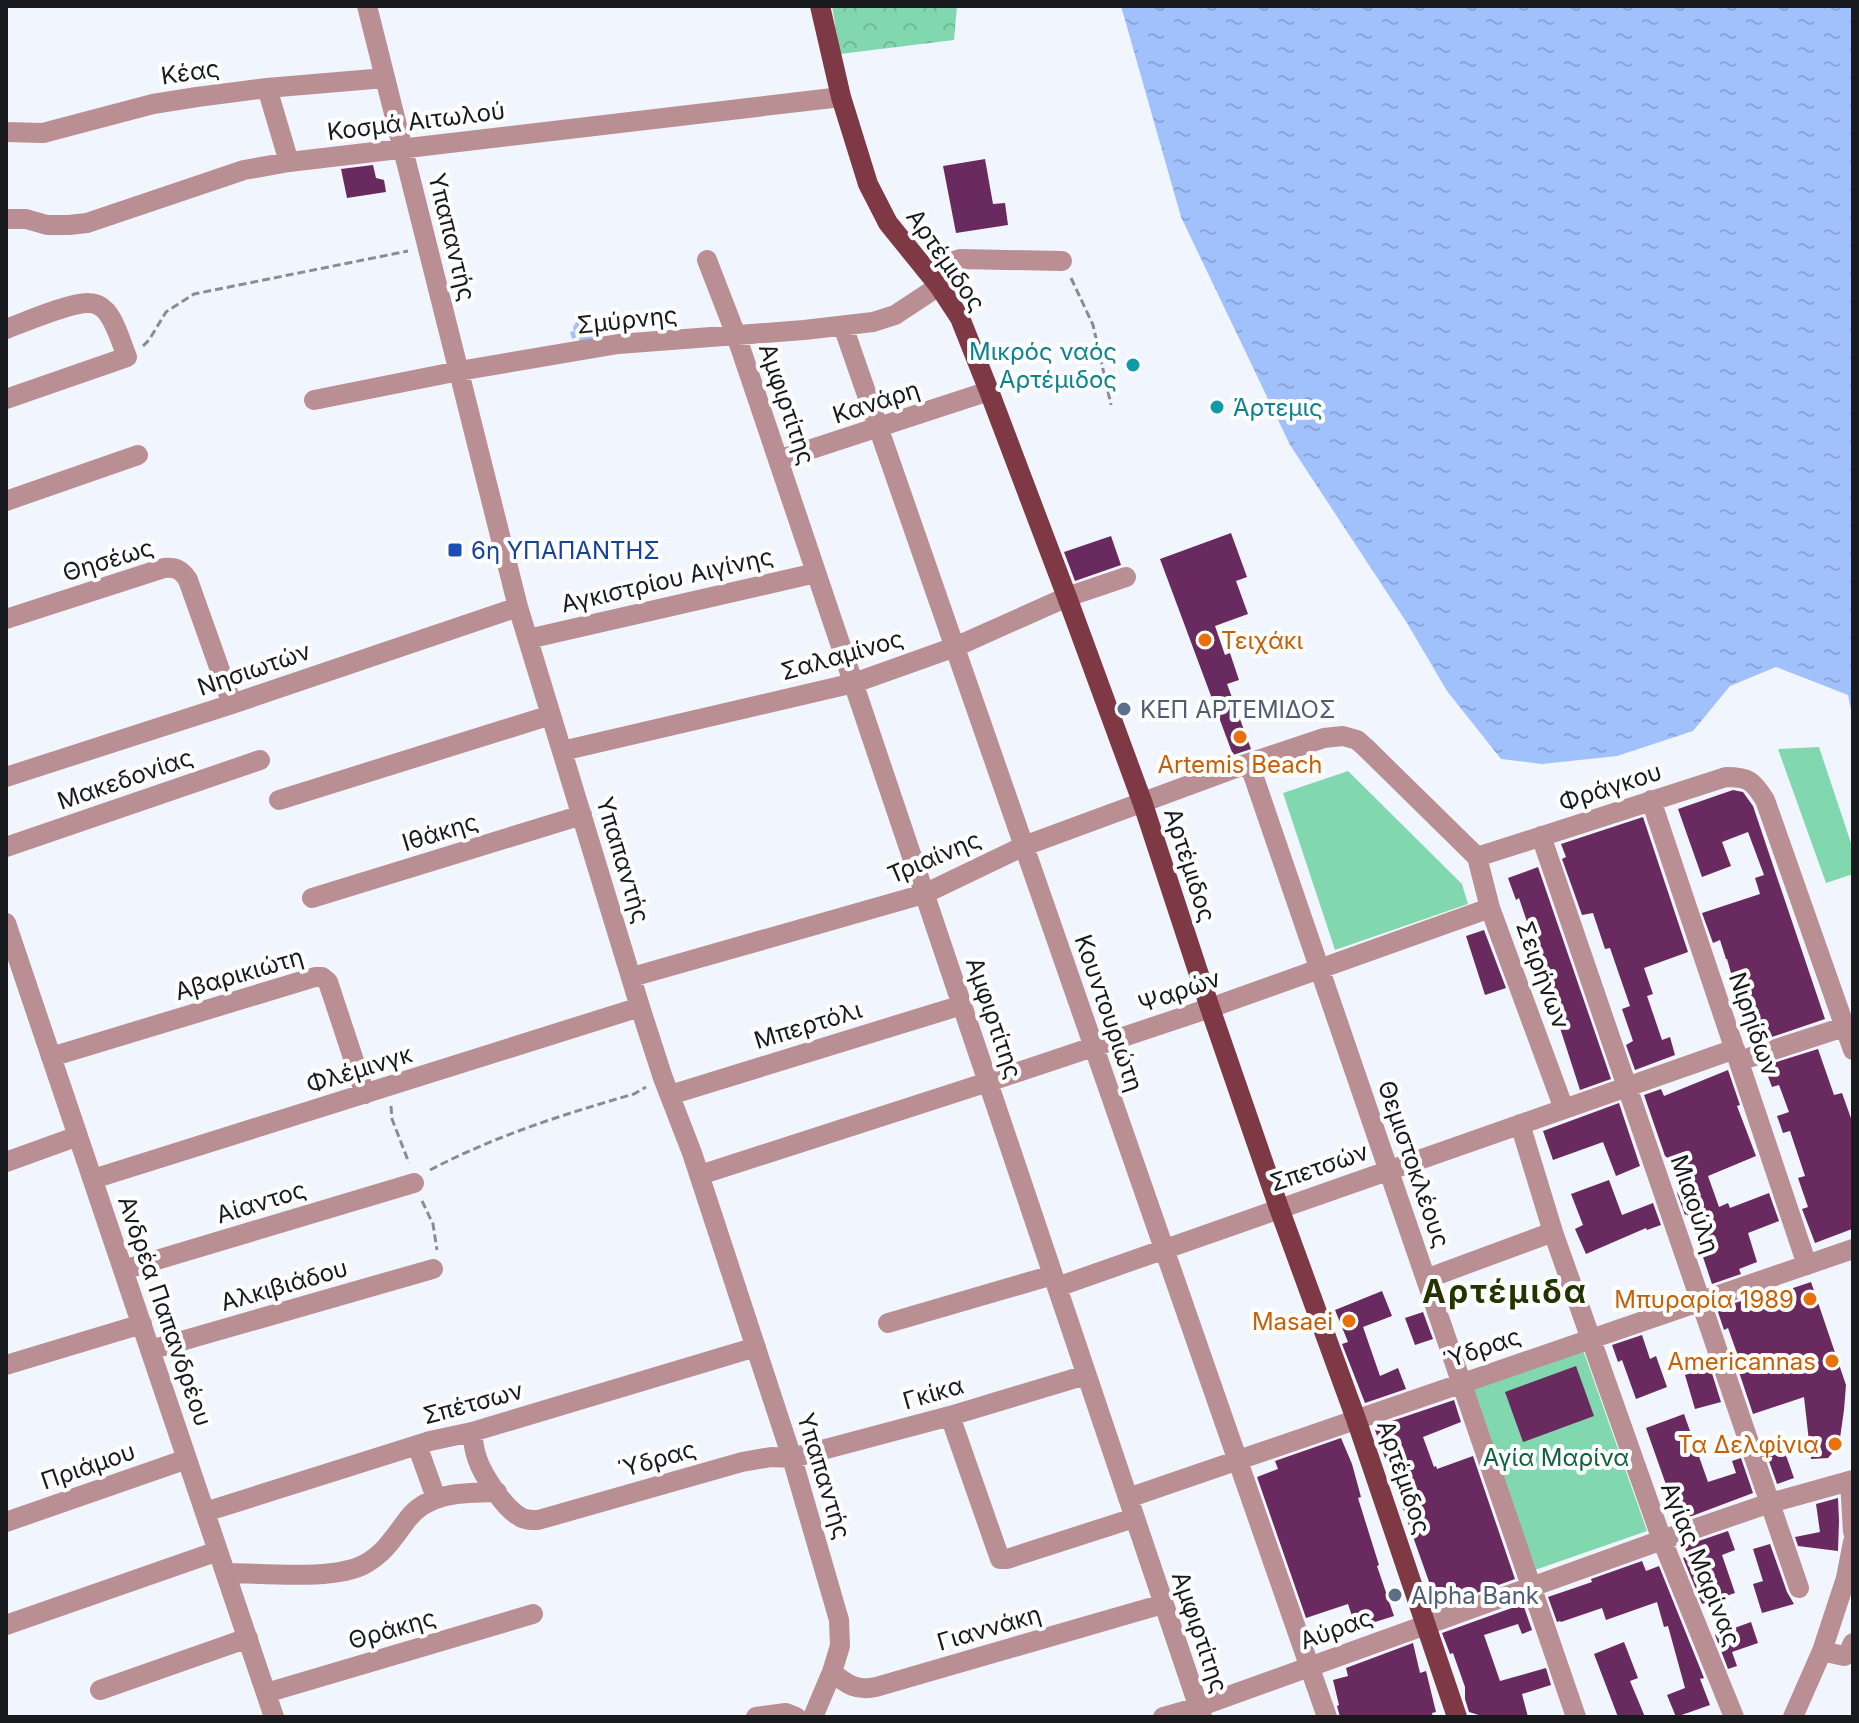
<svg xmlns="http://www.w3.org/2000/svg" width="1859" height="1723" font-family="Inter,sans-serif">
<defs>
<pattern id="forest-crowns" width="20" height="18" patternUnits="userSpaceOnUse" patternTransform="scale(2)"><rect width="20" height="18" fill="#82d8ae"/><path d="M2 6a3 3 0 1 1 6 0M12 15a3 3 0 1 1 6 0" fill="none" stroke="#70b995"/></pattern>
<pattern id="water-ripples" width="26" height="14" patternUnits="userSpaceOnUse" patternTransform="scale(2)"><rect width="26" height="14" fill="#a1c1fc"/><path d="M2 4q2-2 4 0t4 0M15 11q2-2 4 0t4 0" fill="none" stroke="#8aa5d8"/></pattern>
</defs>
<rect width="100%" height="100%" fill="#f1f5fe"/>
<path fill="#82d8ae" d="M1819 747 1853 849V874L1826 883 1778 749Z
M1348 771 1462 884 1468 904 1335 950 1283 793Z
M1581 1344 1647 1531 1532 1571 1466 1384Z"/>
<path fill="url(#forest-crowns)" d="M832 6H957L954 40 840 54Z"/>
<path fill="url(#water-ripples)" d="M1121 6H1853V720L1848 695 1776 667 1730 686 1693 731 1617 756 1542 764 1501 759 1447 691 1407 623 1290 445 1181 217Z
M593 311 597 344 580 345 579 336 572 339 570 332 574 331 573 327 582 313Z"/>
<path fill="#692a60" d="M985 159 993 204 1005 203 1008 225 956 233 943 166Z
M373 165 376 178 384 180 386 192 347 198 341 169Z
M1231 533 1247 577 1236 581 1248 614 1215 626 1225 655 1230 653 1239 680 1227 684 1251 749 1233 755 1160 559Z
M1111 536 1121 565 1075 581 1064 552Z
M1733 790 1743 792 1753 806 1825 1019 1751 1044 1739 1009 1741 1008 1727 959H1726L1720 940 1713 943 1702 913 1760 894 1755 878 1764 875 1748 832 1722 842 1731 866 1702 877 1678 809Z
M1643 817 1688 952 1644 968 1653 994 1647 996 1662 1040 1670 1037 1675 1055 1635 1070 1626 1045 1633 1041 1622 1009 1630 1006 1610 948 1605 949 1593 913 1582 915 1562 859 1566 857 1561 844Z
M1538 867 1611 1079 1580 1090 1560 1028H1558L1541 971H1540L1529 940 1533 939 1524 913 1519 898 1516 900 1508 878Z
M1484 930 1506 988 1485 995 1466 936Z
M1818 1049 1834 1095 1842 1093 1853 1124V1215L1852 1229 1815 1243 1802 1209 1808 1207 1798 1178 1805 1176 1790 1131 1783 1133 1777 1116 1789 1112 1779 1085 1772 1087 1764 1066Z
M1728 1070 1740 1105 1737 1106 1756 1156 1708 1176 1719 1207 1728 1203 1730 1208 1769 1193 1779 1221 1748 1233 1757 1262 1739 1269 1741 1274 1712 1284 1694 1230 1687 1214 1685 1215 1677 1193 1679 1189 1668 1158 1665 1156 1644 1095 1661 1089 1664 1096Z
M1619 1103 1640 1166 1616 1176 1603 1142 1553 1160 1543 1131Z
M1609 1180 1622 1215 1653 1203 1661 1225 1647 1230 1646 1228 1586 1254 1575 1229 1583 1225 1571 1194Z
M1811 1282 1846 1385 1844 1410 1839 1445 1828 1458 1811 1459 1804 1397 1753 1414 1735 1360 1739 1359 1728 1328 1724 1330 1717 1309 1750 1298 1751 1302Z
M1382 1291 1392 1316 1363 1327 1380 1376 1398 1368 1406 1389 1365 1403 1342 1344 1348 1342 1335 1310Z
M1423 1312 1433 1339 1415 1345 1405 1318Z
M1642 1335 1650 1359 1656 1356 1667 1387 1636 1399 1622 1360 1618 1362 1612 1345Z
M1576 1366 1594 1416 1523 1442 1505 1392Z
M1710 1367 1721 1402 1695 1409 1685 1375Z
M1454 1400 1461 1422 1423 1437 1434 1467 1436 1466 1437 1469 1473 1456 1515 1579 1438 1607 1374 1427Z
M1684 1414 1708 1482 1736 1473 1732 1461 1741 1458 1753 1493 1676 1522 1667 1497 1670 1496 1646 1428Z
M1341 1438 1352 1464 1361 1497 1358 1498 1379 1565 1377 1566 1394 1616 1356 1628 1348 1604 1306 1618 1257 1477 1278 1469 1275 1461Z
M1782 1444 1794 1478 1777 1484 1765 1450Z
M1838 1498 1839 1521 1838 1551 1798 1546 1795 1537 1820 1532 1816 1504Z
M1728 1531 1735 1550 1722 1555 1735 1593 1702 1604 1683 1558 1688 1556 1684 1546Z
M1770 1544 1787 1592 1794 1604 1762 1613 1753 1584 1763 1581 1753 1549Z
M1642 1561 1646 1571 1659 1566 1704 1678 1700 1679 1710 1705 1676 1717 1667 1695 1685 1688 1668 1626 1664 1627 1657 1602 1606 1620 1602 1608 1561 1622 1560 1621 1557 1622 1548 1597 1592 1582 1591 1579Z
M1523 1604 1532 1630 1522 1634 1518 1624 1484 1635 1500 1681 1546 1668 1551 1685 1522 1694 1528 1717H1485L1469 1712 1465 1699V1687L1453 1653 1450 1654 1442 1633Z
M1751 1622 1758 1643 1732 1652 1737 1666 1728 1669 1715 1635Z
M1624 1642 1638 1678 1630 1681 1645 1717H1618L1594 1654Z
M1413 1643 1420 1673 1426 1671 1436 1712 1432 1713 1433 1717H1340L1337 1706 1339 1705 1333 1680 1348 1676 1346 1668Z"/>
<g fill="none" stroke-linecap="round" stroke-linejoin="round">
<path stroke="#898c92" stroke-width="3" stroke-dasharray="8 4" stroke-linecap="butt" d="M1071 278 1093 325 1111 405
M143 346 149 340 166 312 194 294 408 251
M391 1106 392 1119 409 1163
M430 1170C495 1136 564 1114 634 1094L646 1087
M422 1201 433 1224 437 1250"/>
<path stroke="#b98f93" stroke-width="20" d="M367 6 518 607 640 1007 663 1078 692 1153 792 1458 839 1620 840 1646 832 1672 813 1717
M267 88 289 162
M6 132 43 133 153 104 197 97 267 88 385 78
M6 219H26L47 225H69L87 223 244 170 289 162 841 97
M707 260 736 335 1202 1717
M925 269 961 259 1062 261
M843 326 1327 1717
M6 329C25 322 71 302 89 303 96 303 102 307 106 311 116 323 121 342 127 357L6 399
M314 400 459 371 618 344 804 330 873 322 895 315 939 286
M778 460 989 391
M6 501 138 455
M6 619 164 568C176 567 182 570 188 580L232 704
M528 639 816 573
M562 751 854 683 955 647 1067 597 1126 577
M1249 763 1576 1717
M6 777 232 704 518 607
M279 800 551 715
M1651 800 1807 1265
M1541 836 1799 1588
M6 847 260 760
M1477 857 1490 908 1564 1109
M312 898 582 815
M6 923 274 1717
M632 977 924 894 1024 846 1249 763 1324 738 1343 736 1357 740 1365 747 1477 857 1726 777C1749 777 1753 781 1765 800L1853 1050
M51 1057 315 977H322L328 982 365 1094
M1739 1061 1844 1027
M670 1095 962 1005
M1520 1124 1553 1232 1662 1540 1734 1717
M6 1162 78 1136
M700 1175 988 1082 1210 1008 1490 908
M93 1179 640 1007
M123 1270 414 1183
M1426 1279 1553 1232
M1057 1287 1735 1049
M888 1323 1053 1275
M150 1350 433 1269
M6 1365 142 1324
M950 1416 1000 1559H1007L1134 1518
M472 1432C473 1441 474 1450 477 1458 482 1474 504 1508 519 1516 524 1520 531 1520 538 1520L742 1462 771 1457 792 1458 950 1416 1086 1375
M417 1445 436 1498
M1850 1481 1853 1532
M1128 1498 1853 1249
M205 1512 430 1441 472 1432 756 1347
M6 1522 187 1459
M1853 1542 1846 1578 1822 1651 1844 1656 1848 1654 1853 1643
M226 1573C262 1573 335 1581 365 1564 385 1553 394 1537 407 1520 428 1491 465 1493 497 1492
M6 1625 218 1551
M832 1672C847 1685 857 1691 876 1687L1163 1604
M100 1690 248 1638
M266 1693 533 1614
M756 1717 786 1713 796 1717
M1163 1717 1198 1707 1662 1540 1770 1503 1853 1480
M1793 1717 1822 1651"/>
<path stroke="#7f3944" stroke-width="20" d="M820 6 841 97 868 184 888 223 939 286 960 318 989 391 1067 597 1143 804 1210 1008 1279 1208 1356 1419 1457 1717"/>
</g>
<g fill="#0f9aa8" stroke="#fff" stroke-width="3">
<circle cx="1133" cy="365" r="8"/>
<circle cx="1217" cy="407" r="8"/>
</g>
<rect fill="#1a4fb4" stroke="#fff" stroke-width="3" x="447" y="542" width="16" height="16" rx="4"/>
<g fill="#e8710a" stroke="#fff" stroke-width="3">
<circle cx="1205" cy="640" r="8"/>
<circle cx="1240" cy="737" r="8"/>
<circle cx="1810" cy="1299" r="8"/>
<circle cx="1349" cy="1321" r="8"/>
<circle cx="1832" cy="1361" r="8"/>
<circle cx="1835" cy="1444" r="8"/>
</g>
<g fill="#5c6f8a" stroke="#fff" stroke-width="3">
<circle cx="1124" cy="709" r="8"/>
<circle cx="1395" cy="1595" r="8"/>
</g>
<g text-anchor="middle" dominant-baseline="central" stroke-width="8" stroke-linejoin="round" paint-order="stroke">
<g font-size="24" fill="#181a1d" stroke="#fff">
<text transform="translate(190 72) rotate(-8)">Κέας</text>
<text transform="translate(416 121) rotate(-7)">Κοσμά Αιτωλού</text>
<text transform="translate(452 237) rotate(76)">Υπαπαντής</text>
<text transform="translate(946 260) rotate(55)">Αρτέμιδος</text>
<text transform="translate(627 320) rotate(-6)">Σμύρνης</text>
<text transform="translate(876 402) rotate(-18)">Κανάρη</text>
<text transform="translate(787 404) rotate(71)">Αμφιρτίτης</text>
<text transform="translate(108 560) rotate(-17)">Θησέως</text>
<text transform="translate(667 580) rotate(-13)">Αγκιστρίου Αιγίνης</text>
<text transform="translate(842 655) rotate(-16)">Σαλαμίνος</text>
<text transform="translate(254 669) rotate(-19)">Νησιωτών</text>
<text transform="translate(125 779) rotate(-19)">Μακεδονίας</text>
<text transform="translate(1610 787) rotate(-18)">Φράγκου</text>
<text transform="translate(440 832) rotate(-17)">Ιθάκης</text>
<text transform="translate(934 857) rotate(-23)">Τριαίνης</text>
<text transform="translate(623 860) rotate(73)">Υπαπαντής</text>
<text transform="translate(1190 865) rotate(72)">Αρτέμιδος</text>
<text transform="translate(239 974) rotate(-16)">Αβαρικιώτη</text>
<text transform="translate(1543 975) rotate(70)">Σειρήνων</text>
<text transform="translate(1179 991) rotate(-19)">Ψαρών</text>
<text transform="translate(1109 1013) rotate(71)">Κουντουριώτη</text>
<text transform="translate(994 1018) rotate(71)">Αμφιρτίτης</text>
<text transform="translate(1754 1024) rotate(71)">Νιρηίδων</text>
<text transform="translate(808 1025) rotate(-17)">Μπερτόλι</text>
<text transform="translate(359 1069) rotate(-17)">Φλέμινγκ</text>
<text transform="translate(1414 1164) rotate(71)">Θεμιστοκλέους</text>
<text transform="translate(1319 1167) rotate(-19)">Σπετσών</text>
<text transform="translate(261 1202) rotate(-17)">Αίαντος</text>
<text transform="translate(1695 1204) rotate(71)">Μιαούλη</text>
<text transform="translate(284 1285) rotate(-16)">Αλκιβιάδου</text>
<text transform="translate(165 1311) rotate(71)">Ανδρέα Παπανδρέου</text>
<text transform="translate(1482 1348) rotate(-19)">Ύδρας</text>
<text transform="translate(933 1393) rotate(-16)">Γκίκα</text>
<text transform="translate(473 1403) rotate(-15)">Σπέτσων</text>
<text transform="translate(657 1459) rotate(-16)">Ύδρας</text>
<text transform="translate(88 1466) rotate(-19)">Πριάμου</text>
<text transform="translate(824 1476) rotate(73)">Υπαπαντής</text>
<text transform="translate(1404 1477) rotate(71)">Αρτέμιδος</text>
<text transform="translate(1701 1564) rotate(68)">Αγίας Μαρίνας</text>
<text transform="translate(989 1628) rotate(-16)">Γιαννάκη</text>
<text transform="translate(392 1629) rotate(-16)">Θράκης</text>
<text transform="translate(1336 1629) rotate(-20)">Αύρας</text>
<text transform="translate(1200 1632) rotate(71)">Αμφιρτίτης</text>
</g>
<g font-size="24" fill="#0d838f" stroke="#fff" text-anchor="end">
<text x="1117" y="351">Μικρός ναός<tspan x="1117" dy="28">Αρτέμιδος</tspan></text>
<text x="1233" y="407" text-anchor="start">Άρτεμις</text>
</g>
<g font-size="24" fill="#164399" stroke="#fff" text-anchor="start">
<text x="471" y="550">6η ΥΠΑΠΑΝΤΗΣ</text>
</g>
<g font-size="24" fill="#c56008" stroke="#fff" text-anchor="end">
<text x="1221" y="640" text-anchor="start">Τειχάκι</text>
<text x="1240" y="764" text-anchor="middle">Artemis Beach</text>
<text x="1794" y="1299">Μπυραρία 1989</text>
<text x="1333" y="1321">Masaei</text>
<text x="1816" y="1361">Americannas</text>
<text x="1819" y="1444">Τα Δελφίνια</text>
</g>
<g font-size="24" fill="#4e5e75" stroke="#fff" text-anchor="start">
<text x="1140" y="709">ΚΕΠ ΑΡΤΕΜΙΔΟΣ</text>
<text x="1411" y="1595">Alpha Bank</text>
</g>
<g font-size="24" fill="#145f42" stroke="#fff">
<text x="1556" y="1457">Αγία Μαρίνα</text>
</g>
<g font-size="32" font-weight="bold" letter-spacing="2" fill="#243400" stroke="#fff">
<text x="1505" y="1291">Αρτέμιδα</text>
</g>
</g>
<rect width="1859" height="1723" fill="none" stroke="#181a1d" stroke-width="16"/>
</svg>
